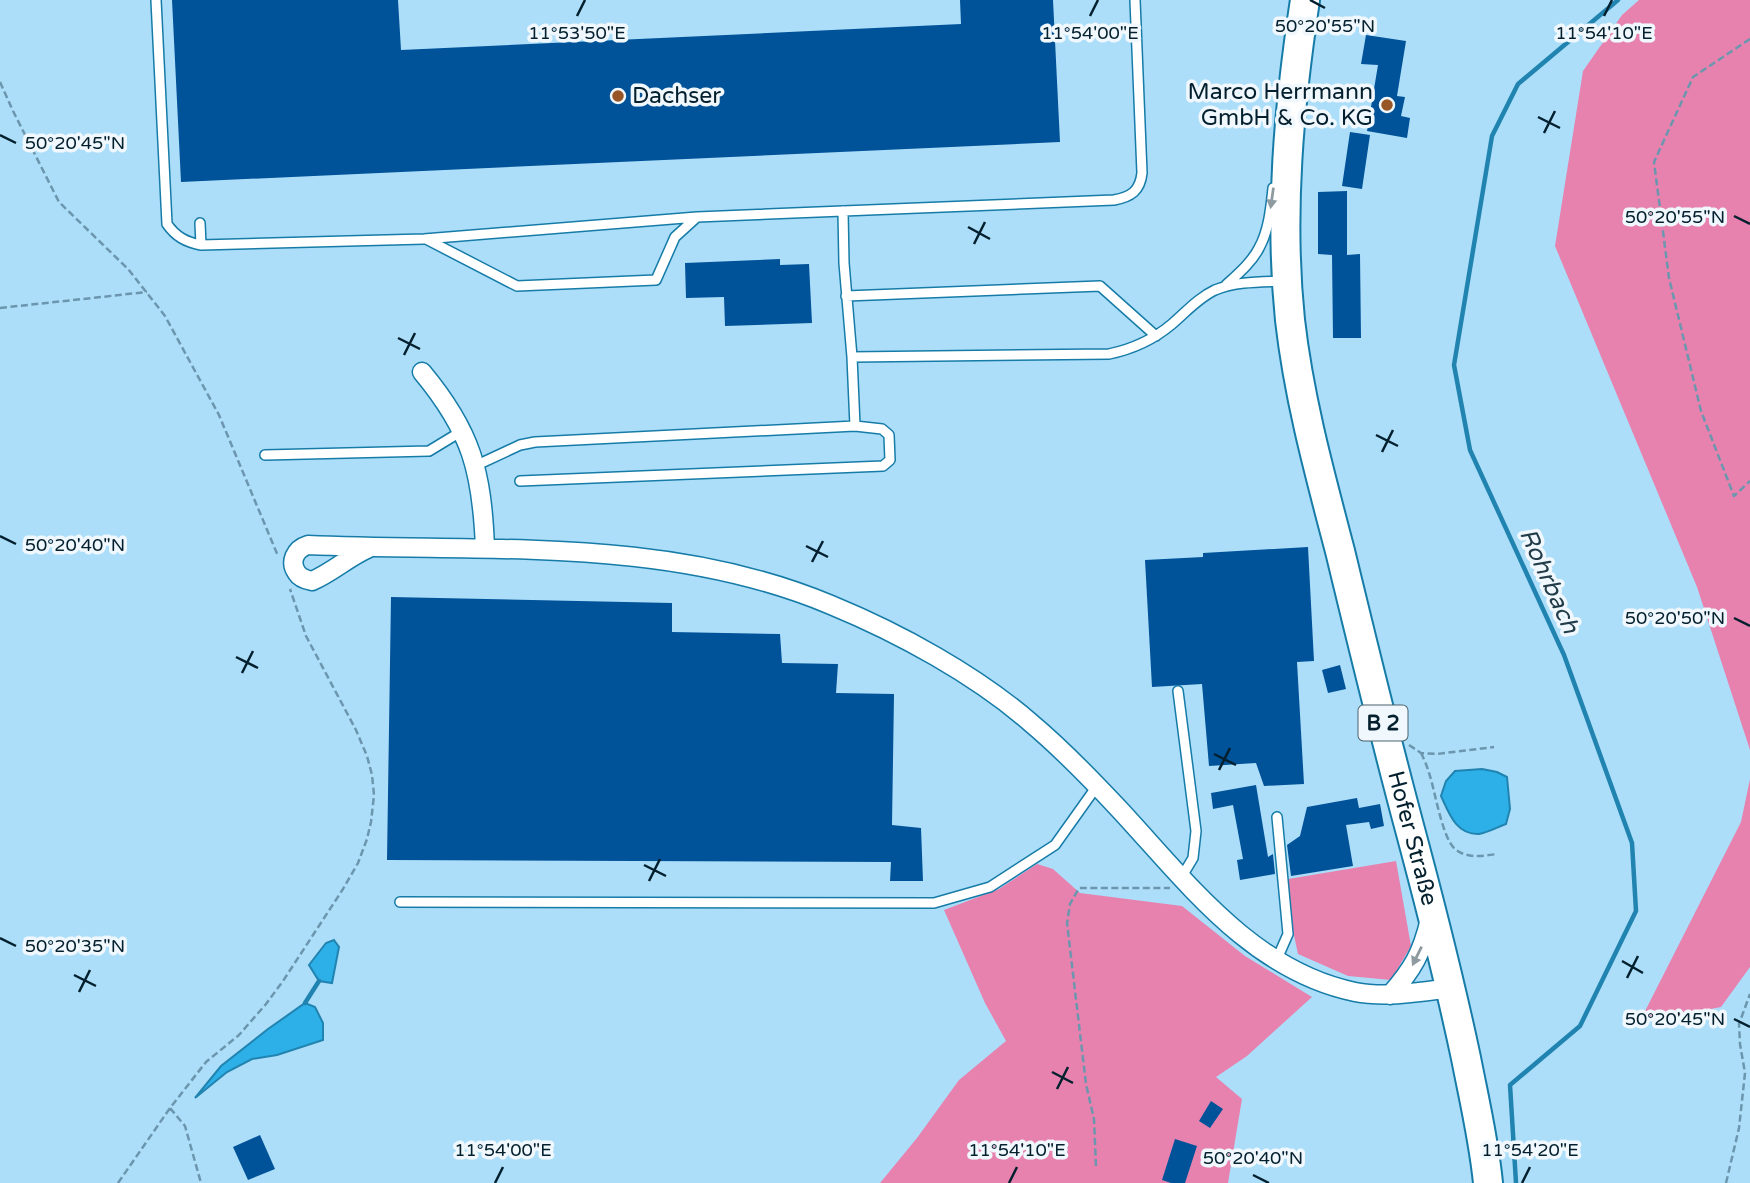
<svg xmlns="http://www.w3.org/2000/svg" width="1750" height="1183" font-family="'Varela Round',sans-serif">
<rect width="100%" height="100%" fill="#acdefa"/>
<path fill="#e782af" d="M1639 0H1750V750L1697 587 1555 246 1583 71 1622 15Z
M1750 779V967L1721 1007 1639 1023 1741 822Z
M1396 861 1411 946 1391 980 1348 976 1298 954 1282 880Z
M1037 864 1053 869 1080 893 1182 906 1245 956 1312 997 1247 1056 1216 1077 1242 1099 1228 1183H880L917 1138 959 1080 1006 1041 985 1003 944 910 999 889Z"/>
<path fill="#2dafe7" stroke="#2184b0" stroke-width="2" d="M1482 769 1497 772 1507 777 1510 809 1506 824C1498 827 1487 833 1479 834 1456 835 1449 813 1441 796L1446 781 1455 771Z
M334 940 339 947 332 983 319 981 309 965 326 943Z
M305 1003 315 1007 323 1023V1040L277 1055 252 1059 227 1072 195 1098 221 1066 268 1029Z"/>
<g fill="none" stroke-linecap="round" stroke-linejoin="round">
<path stroke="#2184b0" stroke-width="4.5" d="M305 1003 319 981
M1516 1183 1510 1085 1580 1026 1636 911 1632 843 1564 655 1470 450 1454 365 1492 136 1518 84 1618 0"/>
</g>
<path fill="#005299" d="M172 0H398L401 50 961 24 960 0H1053L1060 142 181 182Z
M1366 35 1406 41 1397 96 1405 97 1401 116 1410 118 1407 138 1367 131 1378 65 1361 64Z
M1350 132 1370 135 1362 189 1342 186Z
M1347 191V255L1360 254 1361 338H1333L1332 255 1318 254V192Z
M780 259V265L809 264 812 323 725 326 724 297 686 298 685 263Z
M1308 547 1314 661 1297 662 1304 784 1264 786 1256 763 1209 766 1202 684 1152 687 1145 560 1203 557V553Z
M391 597 672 603V632L780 634 782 663 838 664 836 693 894 694 892 825 921 828 923 881H890L891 862 387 860Z
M1340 665 1346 689 1328 693 1322 670Z
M1256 785 1268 857 1273 854 1275 874 1240 880 1237 860 1243 859 1233 805 1213 809 1211 793Z
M1357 798 1359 808 1380 804 1384 826 1371 829 1369 822 1346 825 1353 866 1291 876 1287 845 1300 836 1307 807Z
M1211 1101 1223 1109 1210 1128 1199 1121Z
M260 1135 275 1169 248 1180 233 1147Z
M1175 1139 1197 1146 1185 1183H1171L1162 1180Z"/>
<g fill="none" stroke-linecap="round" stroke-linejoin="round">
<g stroke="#167ca7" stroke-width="12">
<path id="lane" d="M156 0 167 224C176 237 186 242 201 245L424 239 697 217 1114 200C1131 197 1140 191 1142 173L1135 0
M843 211 844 263 852 357 1109 354C1133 349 1153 340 1172 324 1186 312 1198 298 1215 290 1237 281 1262 282 1285 281
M200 223 201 245
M426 239 517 286 656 280 675 237 697 217
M1226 285C1238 274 1252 262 1259 248 1269 230 1271 207 1273 188
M846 296 1100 286 1156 336
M265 455 429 451 462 431
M475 466 520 445 535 442 855 426 852 357
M520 481 883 466 890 460 889 435 882 429 855 426
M1178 691 1196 831 1193 858 1181 878
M400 902 934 903 990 887 1055 845 1097 786
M1277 959 1288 934 1277 817"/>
</g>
<g stroke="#167ca7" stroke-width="21">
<path id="street" d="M422 372C472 432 482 472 485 548
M369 548C348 557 333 572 312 581 307 580 300 578 297 573 289 562 295 549 308 545 484 553 665 535 831 605 899 633 976 675 1031 723 1062 749 1091 779 1119 809 1186 881 1252 971 1355 992 1386 998 1420 992 1451 988
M1390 995C1413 969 1422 953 1430 919"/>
</g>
<g stroke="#167ca7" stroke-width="32">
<g id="primary">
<path id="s1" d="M1305 0C1289 105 1279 214 1290 320 1299 399 1320 475 1340 551 1362 642 1384 732 1408 822 1429 900 1449 978 1466 1058 1474 1099 1484 1141 1488 1183"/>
</g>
</g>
<path stroke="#6c96ad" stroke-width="2.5" stroke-dasharray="7 3.5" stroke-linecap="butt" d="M1750 39 1693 77 1654 162 1669 278 1701 411 1734 496 1750 481
M0 82 13 111 59 202 128 269 165 316 219 415 278 556
M0 308 147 292
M1409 745 1421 753 1437 754 1494 747
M1421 753C1424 759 1427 766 1429 773 1435 790 1442 838 1455 849 1467 859 1483 856 1497 854
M170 1108 185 1126 201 1183
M1096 1166 1094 1119 1086 1084 1067 923 1070 904 1079 888H1170
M118 1183 170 1108 206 1062 239 1035 266 1004 283 981 343 889 358 863 367 839 371 822 374 795 372 775 367 756 356 730 306 636 290 589
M1726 1183 1739 1128 1745 1073 1740 1044 1739 1024 1750 994"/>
<use href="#lane" stroke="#fff" stroke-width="9"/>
<use href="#street" stroke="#fff" stroke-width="18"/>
<use href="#primary" stroke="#fff" stroke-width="28"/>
</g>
<defs><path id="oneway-solid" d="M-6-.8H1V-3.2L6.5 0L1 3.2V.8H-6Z" transform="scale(1.75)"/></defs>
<g fill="#8e9ba1">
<use href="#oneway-solid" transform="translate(1272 198) rotate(98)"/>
<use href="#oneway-solid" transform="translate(1417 956) rotate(116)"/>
</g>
<path fill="none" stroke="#04202e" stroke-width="2.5" d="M1310 0 1325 8M577 16 585 0M1090 16 1098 0M1604 16 1612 0M1538 117 1560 128M1544 133 1555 111M0 135 16 143M1734 216 1750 224M968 227 990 239M974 244 985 222M398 338 420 349M404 355 415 333M1376 435 1398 446M1382 452 1393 430M0 536 16 544M806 546 828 557M812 562 823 541M1734 618 1750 626M236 657 258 668M242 673 253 651M1214 754 1236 765M1219 770 1230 748M644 865 666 876M649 881 660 859M0 938 16 946M1622 961 1643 973M74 975 96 986M1627 978 1638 956M79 992 90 970M1734 1019 1750 1027M1052 1072 1073 1083M1057 1089 1068 1067M1253 1175 1269 1183M495 1183 503 1167M1009 1183 1017 1167M1522 1183 1530 1167"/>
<g fill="#985525" stroke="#f0f8fd" stroke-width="2.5">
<circle cx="618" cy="96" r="7"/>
<circle cx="1387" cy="105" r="7"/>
</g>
<g text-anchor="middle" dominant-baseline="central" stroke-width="7" stroke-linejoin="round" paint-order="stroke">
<rect fill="#f0f8fd" stroke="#4b616c" stroke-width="2" x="1358.5" y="705.5" width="49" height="35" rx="5"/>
<g font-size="21" font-weight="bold" fill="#04202e">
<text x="1383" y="723">B 2</text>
</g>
<g font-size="23" fill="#04202e" stroke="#f0f8fd" text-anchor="end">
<text x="1373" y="92">Marco Herrmann<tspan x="1373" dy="26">GmbH &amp; Co. KG</tspan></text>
<text x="632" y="96" text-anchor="start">Dachser</text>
</g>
<g font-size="23" fill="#04202e" stroke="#f0f8fd">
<text stroke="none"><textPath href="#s1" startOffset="854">Hofer Straße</textPath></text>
</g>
<g font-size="24" font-style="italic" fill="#223c49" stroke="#f0f8fd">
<text transform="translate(1549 581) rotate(66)">Rohrbach</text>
</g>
</g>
<g font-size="18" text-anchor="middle" fill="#04202e" stroke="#f0f8fd" stroke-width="7" stroke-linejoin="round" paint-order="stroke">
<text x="1325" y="32">50°20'55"N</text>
<text x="577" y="39">11°53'50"E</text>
<text x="1090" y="39">11°54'00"E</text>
<text x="1604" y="39">11°54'10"E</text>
<text x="75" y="149">50°20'45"N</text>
<text x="1675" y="223">50°20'55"N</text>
<text x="75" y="551">50°20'40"N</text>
<text x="1675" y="624">50°20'50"N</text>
<text x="75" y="952">50°20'35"N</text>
<text x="1675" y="1025">50°20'45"N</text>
<text x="503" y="1156">11°54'00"E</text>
<text x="1017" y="1156">11°54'10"E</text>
<text x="1530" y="1156">11°54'20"E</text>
<text x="1253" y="1164">50°20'40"N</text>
</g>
</svg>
